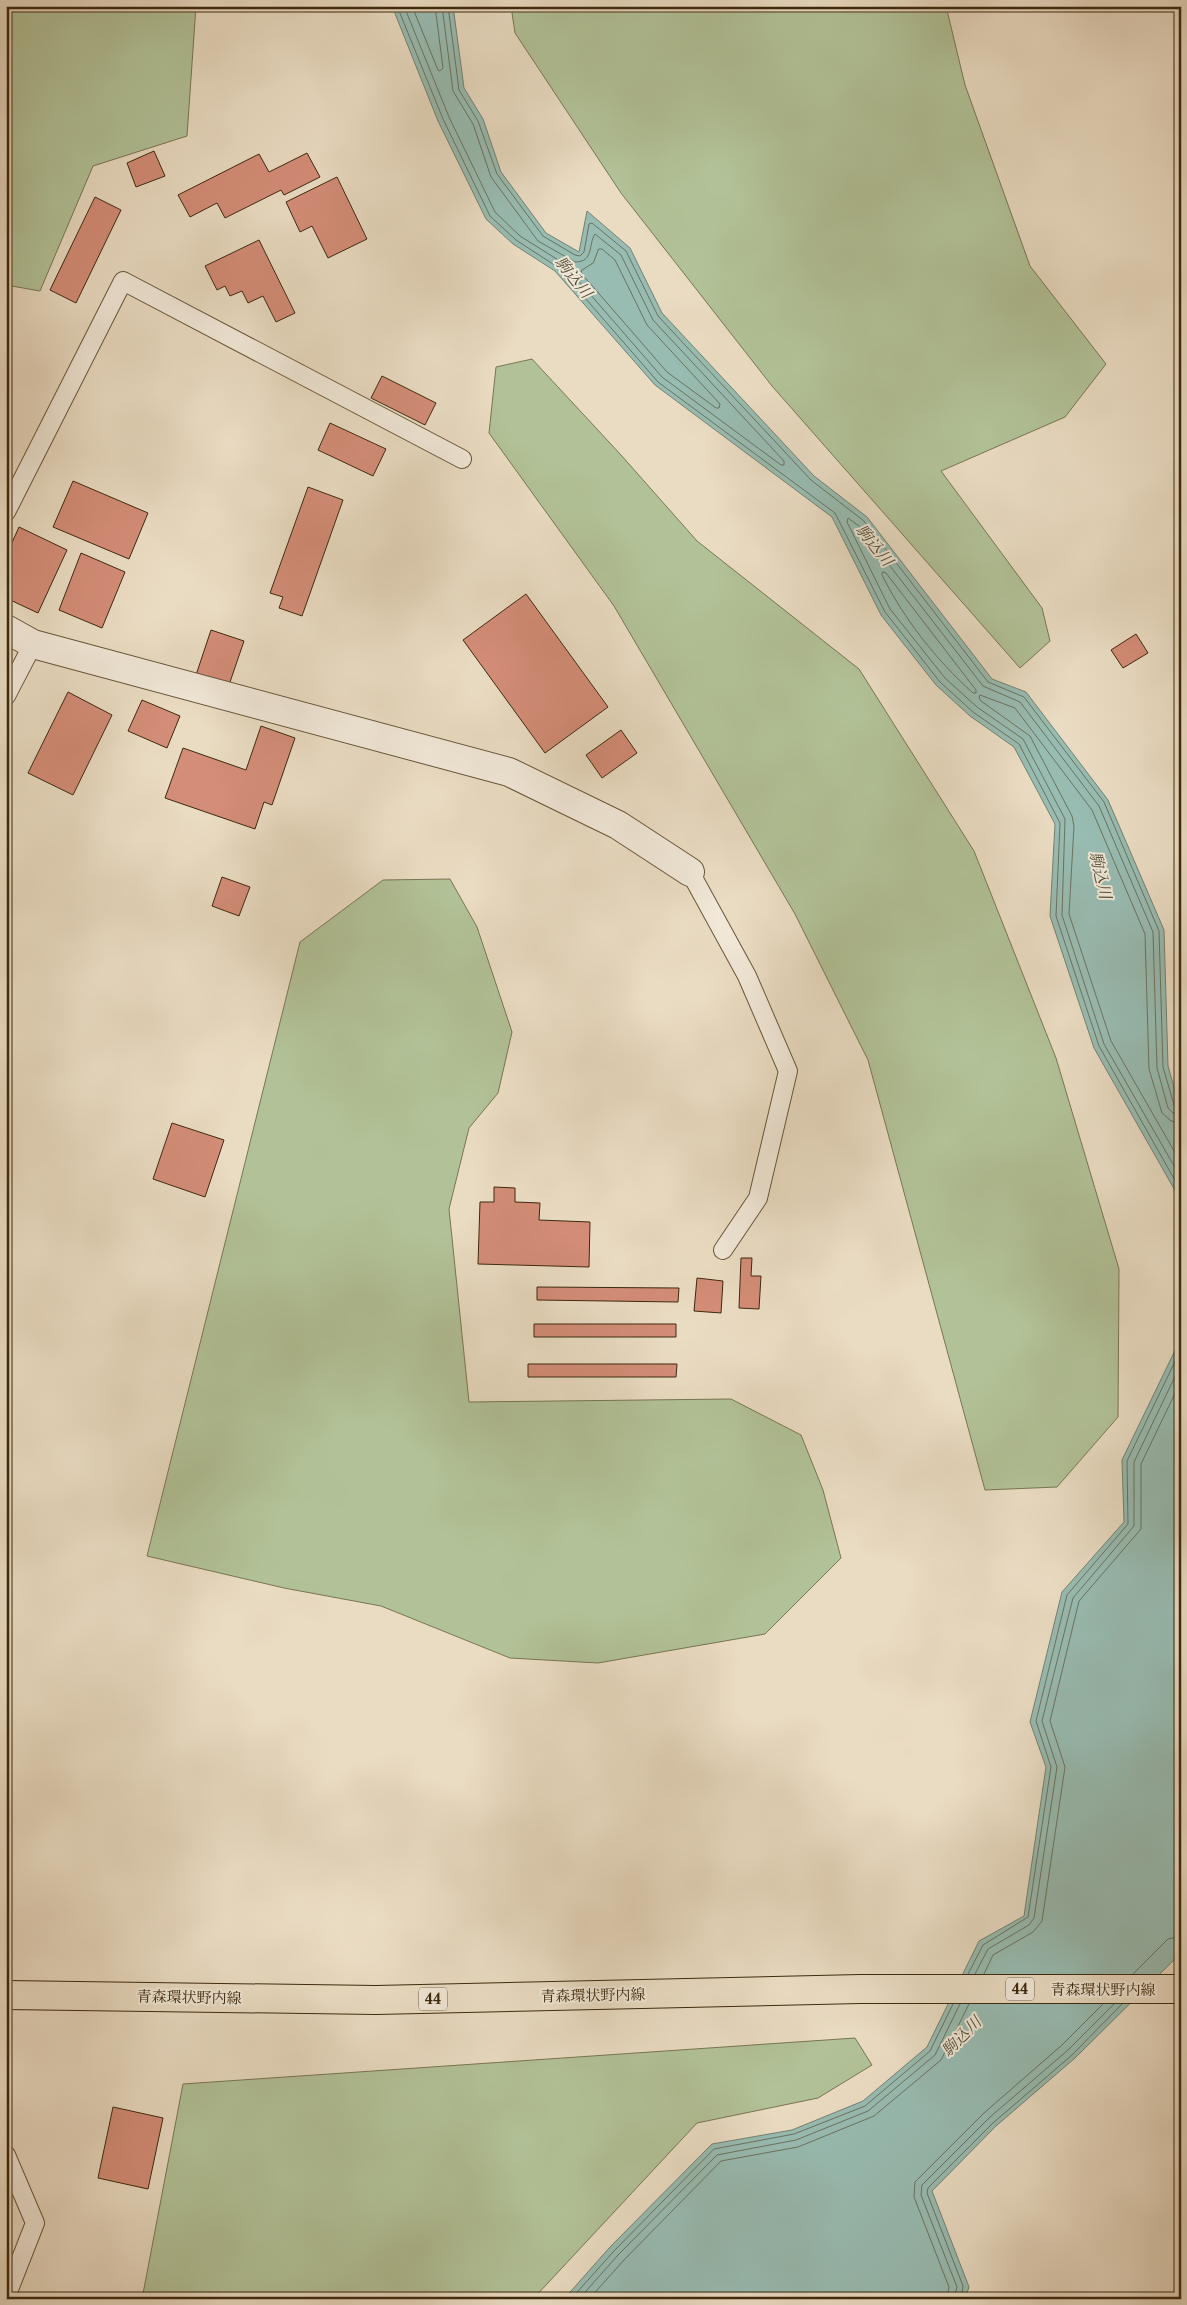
<svg xmlns="http://www.w3.org/2000/svg" width="1187" height="2305" font-family="'Libre Caslon Text','Noto Serif JP',serif">
<rect width="100%" height="100%" fill="#eadcc3"/>
<filter id="stains"><feTurbulence type="fractalNoise" baseFrequency=".004" numOctaves="4"/><feColorMatrix values="0 0 0 0 .2 0 0 0 0 .09 0 0 0 0 .02 0 0 0 .5 -.17"/></filter>
<radialGradient id="worn" r=".72"><stop offset=".6" stop-color="#630" stop-opacity="0"/><stop offset="1" stop-color="#630" stop-opacity=".3"/></radialGradient>
<path fill="#b2c298" stroke="#787652" d="M6 6H196L187 136 93 166 40 291 6 285Z
M511 6H946L965 85 1030 266 1106 364 1065 417 941 471 1042 608 1050 641 1020 668 772 386 621 193 515 33Z
M532 359 621 455 697 541 859 669 974 851 1056 1058 1119 1269 1118 1417 1057 1487 985 1490 868 1060 795 914 614 606 489 433 496 367Z
M450 879 477 927 512 1032 498 1093 469 1128 449 1209 469 1402 731 1399 801 1435 823 1490 841 1558 765 1634 598 1663 510 1658 381 1606 284 1588 147 1556 300 942 383 880Z
M855 2038 872 2065 818 2098 697 2123 533 2299H142L183 2084Z"/>
<path fill="#98bcb2" stroke="#748170" d="M392 6H453L464 88 483 119 501 172 546 233 579 252 587 211 630 248 662 313 814 476 867 517 992 679 1026 692 1108 800 1164 930 1168 1066 1181 1112V1206L1177 1194 1094 1048 1050 916 1055 824 1014 747 970 716 936 685 881 615 832 517 655 385 555 271 513 244 486 219 438 121Z
M1181 1338V1953L1075 2058 996 2126 932 2191 969 2287 965 2299H564L610 2247 712 2144 792 2130 863 2101 927 2047 979 1941 1024 1916 1046 1767 1030 1722 1062 1592 1124 1522 1122 1460Z"/>
<g fill="none" stroke-linecap="round" stroke-linejoin="round">
<path stroke="#6a725f" stroke-width="1" d="M397 6 443 119 490 216 516 240 559 268 658 382 835 513 885 612 940 682 973 712 1019 744 1060 823 1056 916 1099 1046 1181 1191
M404 6 449 117 495 212 520 236 563 263 662 377 781 465H784V461L653 320 621 255 595 234C588 245 594 262 575 262L538 241 491 177 473 124 453 91 442 6
M412 6 438 70 440 71 443 68 435 6
M448 6 459 90 478 121 497 174 543 236 575 255 580 256 584 252 589 224 592 223 626 251 658 316 811 480 864 521 988 682 1024 697 1104 802 1159 931 1163 1067 1174 1105 1181 1109
M599 249H602L615 260 647 325 720 404 719 408H716L667 372 581 273 582 270 593 263Z
M883 572 886 573 976 690V693H973C936 660 904 619 882 575Z
M1181 1115 1173 1113 1168 1108 1157 1068 1153 932 1099 806 1020 702 983 686 859 526 848 518 847 522 890 609 945 678 977 707 1023 739 1065 819 1062 915 1104 1044 1181 1178
M1181 1123 1171 1121 1162 1113 1149 1069 1145 934 1092 810 1015 708 980 695 979 698 981 701 1030 736 1072 816 1074 826 1069 914 1111 1041 1181 1163
M968 1974 983 1945 1028 1917 1051 1767 1036 1721 1067 1595 1128 1524 1127 1461 1181 1349
M975 1974 988 1949 1029 1925 1034 1918 1057 1767 1042 1721 1073 1598 1134 1526V1462L1181 1364
M984 1974 993 1955 1033 1932 1042 1921 1065 1767 1050 1721 1079 1601 1141 1529V1464L1181 1381
M1133 1974 1168 1939 1181 1936
M571 2299 614 2251 714 2149 794 2134 865 2106 930 2051 953 2004
M579 2299 618 2255 717 2155 796 2140 868 2111 935 2055 960 2004
M589 2299 624 2260 721 2161 798 2147 874 2116 941 2060 969 2004
M947 2299 949 2287 914 2197 915 2182 984 2113 1062 2045 1103 2004
M954 2299 957 2287 921 2195 922 2185 989 2118 1068 2050 1114 2004
M961 2299 963 2286 927 2193 928 2188 993 2123 1072 2055 1122 2004"/>
</g>
<path fill="#d48d78" stroke="#3d290c" d="M154 151 165 176 136 187 127 163Z
M307 153 320 177 284 195 281 190 225 218 217 203 190 217 178 195 259 154 269 172Z
M337 177 367 239 328 258 312 226 300 232 286 202Z
M95 197 121 210 76 303 50 290Z
M259 240 295 313 276 322 263 296 248 303 242 291 230 296 225 286 217 290 205 266Z
M382 376 436 403 425 425 371 398Z
M330 423 386 449 373 476 318 450Z
M73 481 148 513 129 559 53 527Z
M308 487 343 500 302 616 279 608 283 597 270 593Z
M19 527 67 550 38 613 6 598V556Z
M81 553 125 572 102 628 59 610Z
M526 594 608 707 545 753 463 640Z
M211 630 244 641 229 685 196 675Z
M1136 634 1148 653 1123 668 1111 650Z
M68 692 112 715 73 795 28 773Z
M142 700 180 716 167 748 128 731Z
M261 726 295 738 272 805 264 802 255 829 165 798 183 748 246 770Z
M621 730 637 753 602 778 586 755Z
M222 877 250 887 239 916 212 906Z
M172 1123 224 1140 205 1197 153 1179Z
M494 1187 515 1188V1202L540 1203 539 1220 590 1222 589 1267 478 1264 480 1202H494Z
M741 1258H752L751 1276H761L759 1309 739 1308Z
M697 1278 723 1281 721 1313 694 1311Z
M537 1287 679 1288 678 1302 537 1300Z
M534 1324H676V1337H534Z
M528 1364H677L676 1377H528Z
M113 2107 163 2118 148 2189 98 2178Z"/>
<g fill="none" stroke-linecap="round" stroke-linejoin="round">
<g stroke="#68563a" stroke-width="20">
<path id="lane" d="M6 512 123 281 462 459
M6 696 33 644
M690 872 747 976 788 1071 758 1198 723 1250
M6 2155 35 2223 6 2297"/>
</g>
<g stroke="#68563a" stroke-width="30">
<path id="street" d="M6 629 33 644 509 772 618 825 690 872"/>
</g>
<g stroke="#3d290c" stroke-width="30">
<path id="primary" d="M6 1995 376 2000 860 1989H1181"/>
</g>
<use href="#lane" stroke="#f1e8d8" stroke-width="18"/>
<use href="#street" stroke="#f1e8d8" stroke-width="28"/>
<use href="#primary" stroke="#eadcc3" stroke-width="28"/>
</g>
<g text-anchor="middle" dominant-baseline="central" stroke-width="4" stroke-linejoin="round" paint-order="stroke">
<g fill="#f1e8d8" stroke="#736249" stroke-width="1">
<rect x="1006" y="1977.5" width="28" height="23" rx="4"/>
<rect x="419" y="1987.5" width="28" height="23" rx="4"/>
</g>
<g font-size="14" font-weight="bold" fill="#3d290c">
<text x="1020" y="1989">44</text>
<text x="433" y="1999">44</text>
</g>
<g font-size="15" fill="#3d290c" stroke="#f1e8d8">
<text x="1103" y="1989">青森環状野内線</text>
<text transform="translate(593 1995) rotate(-1)">青森環状野内線</text>
<text transform="translate(189 1997) rotate(1)">青森環状野内線</text>
</g>
<g font-size="16" font-style="italic" fill="#544e36" stroke="#f1e8d8">
<text transform="translate(574 277) rotate(51)">駒込川</text>
<text transform="translate(875 545) rotate(51)">駒込川</text>
<text transform="translate(1101 875) rotate(77)">駒込川</text>
<text transform="translate(961 2036) rotate(-45)">駒込川</text>
</g>
</g>
<rect width="1187" height="2305" fill="none" stroke="#eadcc3" stroke-width="25"/>
<rect x="8" y="8" width="1172" height="2290" fill="none" stroke="#3d290c" stroke-width="2.5"/>
<rect x="12" y="12" width="1162" height="2280" fill="none" stroke="#3d290c"/>
<rect width="100%" height="100%" filter="url(#stains)"/>
<rect width="100%" height="100%" fill="url(#worn)"/>
</svg>
